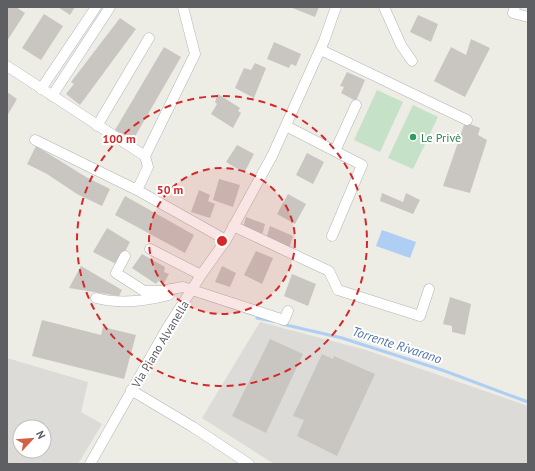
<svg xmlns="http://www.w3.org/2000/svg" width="535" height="471" font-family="'PT Sans',sans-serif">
<rect width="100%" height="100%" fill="#edece5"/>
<path fill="#dcdbd7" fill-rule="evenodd" d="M260 322 366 350 528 406V464H274L202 418Z
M7 358 88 382 81 412 102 424 78 464H7ZM20 427H44V451H20Z"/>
<path fill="#c5e1c8" d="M377 90 403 102 380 152 354 140Z
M413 105 438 117 413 169 388 158Z"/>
<path fill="#aecef4" d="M382 230 416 242 410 258 376 246Z"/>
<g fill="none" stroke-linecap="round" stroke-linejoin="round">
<path stroke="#aecef4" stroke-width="3" d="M257 318 273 321
M282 324 342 338 442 370 528 402"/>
</g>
<path fill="#c9c6c2" d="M7 7H16L25 13 7 41Z
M58 7H75L70 15Z
M290 7H319L315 17Z
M44 14 63 26 41 60 22 48Z
M418 15 438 24 431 42 410 32Z
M120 18 136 29 80 105 66 94 74 84 71 82Z
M471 39 490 48 465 97 434 81 451 47 466 55Z
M274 42 301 54 296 66 291 64 289 68 267 59Z
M164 47 181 57 133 140 115 130Z
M255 63 266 68 254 98 235 88 244 68 251 70Z
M347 72 365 80 356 101 341 93 344 87 340 86Z
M7 92 17 99 7 116Z
M218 94 240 108 238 111 241 113 233 128 211 114 217 104 215 102Z
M465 122 480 128 478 135 487 140 470 193 443 186Z
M237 145 254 154 244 173 226 162Z
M36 146 86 177 110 189 102 206 77 194 47 174 27 164Z
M307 153 324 162 313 184 296 175Z
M219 179 240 185 233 207 213 200Z
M199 190 210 195 208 201 215 204 210 218 191 212Z
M382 193 403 202 406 193 420 200 413 214 380 201Z
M288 194 306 204 295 224 277 214Z
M125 196 194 235 185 253 115 215Z
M246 217 265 224 262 236 243 228Z
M270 226 293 236 289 249 266 239Z
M107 228 130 242 118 265 93 252Z
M256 251 273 258 262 284 244 275Z
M142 254 165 267 164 272 169 274 164 283 158 281 156 284 132 268Z
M81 266 122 290 119 296 69 288Z
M222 266 236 273 230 287 215 282Z
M292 274 316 284 308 306 284 296Z
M450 297 471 304 465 335 452 332V326L443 324Z
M42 320 101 335 103 327 136 335 124 379 32 356Z
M270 339 303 354 266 433 232 416Z
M322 354 333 359 334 356 375 374 337 456 297 436 304 420 293 416Z"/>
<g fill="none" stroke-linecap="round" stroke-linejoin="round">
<g stroke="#b2b4b8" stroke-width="11">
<path id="minor" d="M384 7 401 45 412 61
M515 7 513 13 528 17
M321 50 467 120
M7 66 145 156 148 167 137 190 226 240
M41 89 96 7
M52 96 110 7
M97 126 149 38
M286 126 362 165 332 236
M35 140 137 190
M335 151 356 105
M145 156 195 54 183 7
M233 226 329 271 338 290 420 316 429 289
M150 249 201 275
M125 256 116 273 144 291H160L183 287 284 320 288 311
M96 298C119 304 146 301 169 295
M131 390 193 427 249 464
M90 464 166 330 201 275 226 240 272 156 324 41 336 7"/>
</g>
<use href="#minor" stroke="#fff" stroke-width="10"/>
</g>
<circle cx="222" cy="241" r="73" fill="#d62828" fill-opacity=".12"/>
<g fill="none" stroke="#d62828" stroke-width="2" stroke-dasharray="7 5">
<circle cx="222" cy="241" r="73"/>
<circle cx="222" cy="241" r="145"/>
</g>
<circle fill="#2e9e5b" stroke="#fff" stroke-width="1.5" cx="413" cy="137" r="4"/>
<g text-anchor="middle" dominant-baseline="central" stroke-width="4" stroke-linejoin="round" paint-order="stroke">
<g font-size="12" fill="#27864d" stroke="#fff" text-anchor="start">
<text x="421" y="137">Le Privè</text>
</g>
<g font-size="12" fill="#5d5f63" stroke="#fff">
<text transform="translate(160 344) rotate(-59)">Via Piano Alvanella</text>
</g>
<g font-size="13" font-style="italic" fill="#5173ac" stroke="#fff">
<text transform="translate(397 345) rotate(18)">Torrente Rivarano</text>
</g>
</g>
<circle cx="222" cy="241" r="6" fill="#d62828" stroke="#fff" stroke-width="2"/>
<g font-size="12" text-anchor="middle" font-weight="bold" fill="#d62828" stroke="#fff" stroke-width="4" stroke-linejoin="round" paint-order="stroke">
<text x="119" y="143">100 m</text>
<text x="170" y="194">50 m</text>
</g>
<rect width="535" height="471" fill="none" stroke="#5d5f63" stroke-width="16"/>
<g transform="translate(32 439) rotate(64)"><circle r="19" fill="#ffffff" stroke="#bebfc1"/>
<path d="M0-3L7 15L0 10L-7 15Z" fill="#d36146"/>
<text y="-6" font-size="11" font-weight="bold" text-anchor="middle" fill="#5d5f63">N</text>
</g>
</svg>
